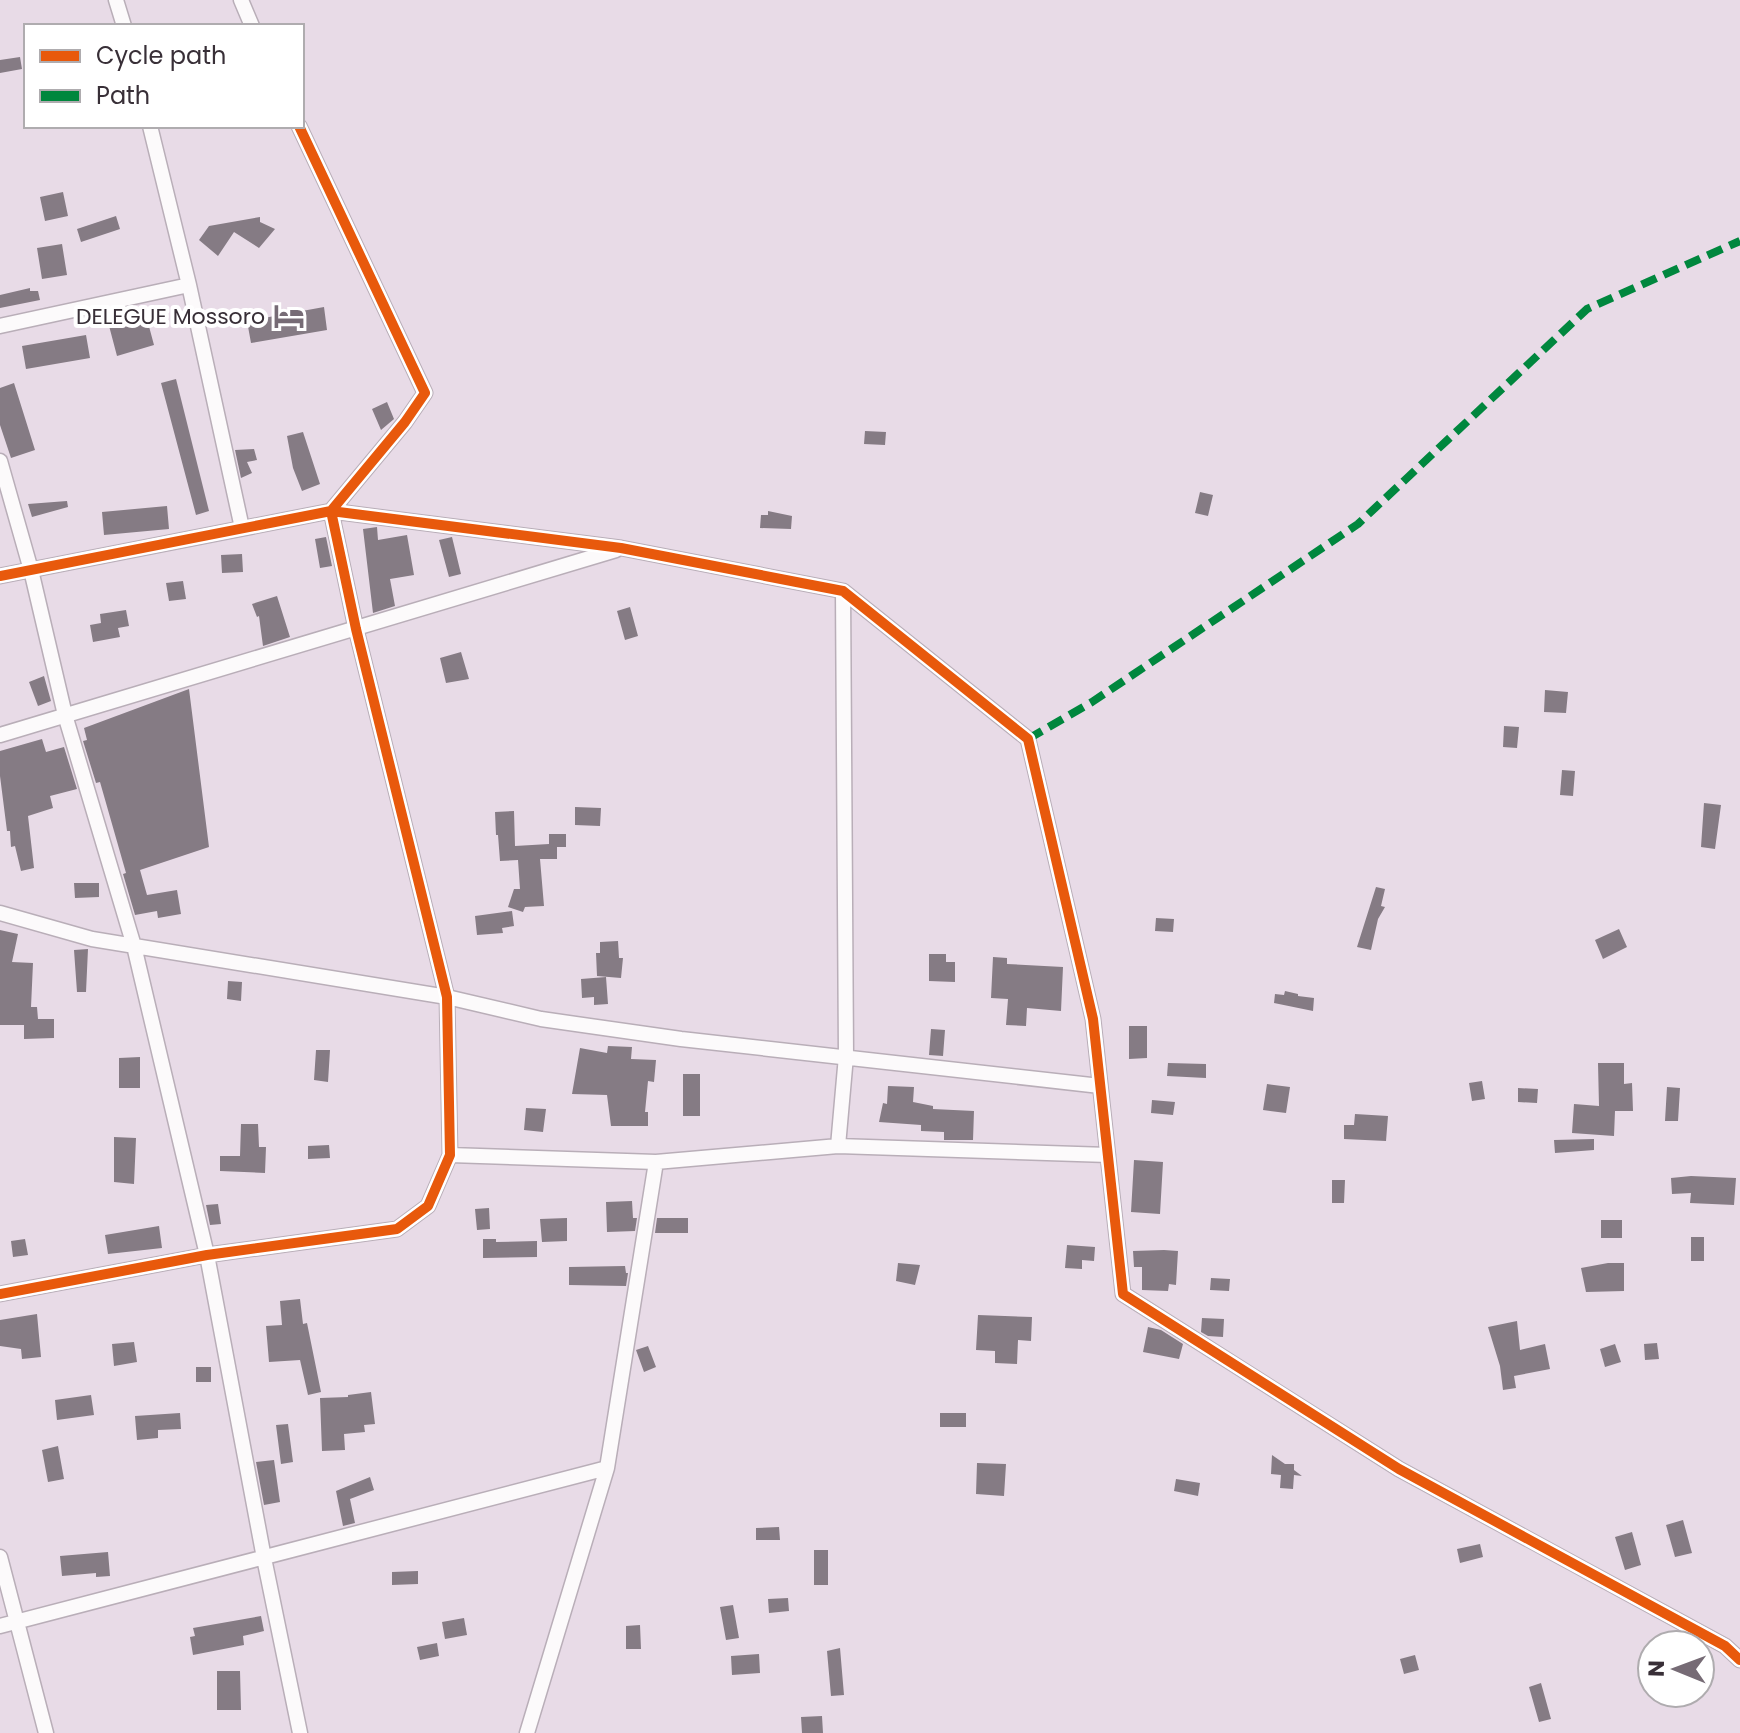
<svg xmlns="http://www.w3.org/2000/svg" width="1740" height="1733" font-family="Poppins,sans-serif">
<rect width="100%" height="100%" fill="#e8dbe7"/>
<path fill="#857b84" d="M20 57 22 69 0 73V60Z
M63 192 68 216 45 221 40 197Z
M116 216 120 229 81 242 77 229Z
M260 217V222L275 229 259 248 234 232 218 256 199 240 209 226Z
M62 244 67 275 42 279 37 248Z
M30 288V291H38L40 300 0 308V295Z
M324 307 327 330 251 343 247 321Z
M139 313 141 321 147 319 154 345 117 356 108 322Z
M86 335 90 358 26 369 22 346Z
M176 379 209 511 196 515 161 383Z
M14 383 35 450 11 458 0 425V388Z
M387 402 394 419 381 430 372 409Z
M865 431 886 432 885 445 864 444Z
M303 432 320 484 302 491 293 468 287 436Z
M254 449 257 460 247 462 252 473 241 478 235 450Z
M1200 492 1213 495 1208 516 1195 513Z
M67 501 68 507 32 517 28 504Z
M167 506 169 529 104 535 102 512Z
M768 511 792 516 791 529 760 528 761 515H768Z
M377 527 378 540 407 535 414 575 390 579 395 606 373 613 363 529Z
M326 537 332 566 320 568 315 539Z
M452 537 461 574 449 577 439 540Z
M242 554 243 572 222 573 221 555Z
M183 581 186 599 169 601 166 583Z
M277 596 290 637 263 646 259 616 257 617 252 604Z
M630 607 638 636 625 640 617 611Z
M126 610 129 626 118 628 120 637 93 642 90 625 101 623 100 614Z
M461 652 469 679 446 683 440 658Z
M44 676 51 701 38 706 29 682Z
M189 689 209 847 140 870 147 895 177 890 181 914 158 918 157 911 135 915 123 874 126 873 100 782 96 783 83 741 87 740 84 728Z
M1545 690 1568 692 1566 713 1544 712Z
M1504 726 1519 727 1517 748 1503 747Z
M42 739 46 752 64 747 77 789 50 796 53 808 28 816 34 868 21 871 15 846 11 847 10 831H7L0 776V751Z
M1562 770 1575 771 1573 796 1560 795Z
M1704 803 1721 805 1715 849 1701 847Z
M575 807 601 808 600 826 575 825Z
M514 811 515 846 549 844V834H566V847H557V859H540L544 906 525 907 523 912 508 907 514 889H520L518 860 500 861 498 835H496L495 812Z
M74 883H99V897L75 898Z
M1376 887 1385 889 1381 906 1385 907 1378 919 1371 950 1357 947Z
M512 911 514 926 502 928 503 933 477 935 475 916Z
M1156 918 1174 919 1173 932 1155 931Z
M1619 929 1627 947 1603 959 1595 940Z
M0 930 18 934 12 962 33 963 31 1007H37L38 1019H54V1038L24 1039V1025H0Z
M618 941 619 958H623L621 978 597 976 596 953H600V942Z
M88 949 86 992H77L74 950Z
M929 954H946V962H955V982L929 981Z
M993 957 1007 958V964L1063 967 1061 1011 1027 1008 1026 1026 1006 1025 1008 999 991 998Z
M606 977 608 1004 594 1005V997L582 998 581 979Z
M228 981 242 982 241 1001 227 999Z
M1285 991 1298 994V996L1314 998 1313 1011 1274 1003 1275 994 1284 995Z
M1129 1026H1147V1058L1129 1059Z
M931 1029 945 1030 943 1056 929 1055Z
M608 1046 632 1047 631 1059 656 1060 654 1082 648 1081 645 1112H648V1126H611L607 1095 572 1094 580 1048 607 1053Z
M316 1050H330L328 1082 314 1080Z
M140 1057V1088H119V1058Z
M1168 1063 1206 1064V1078L1167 1076Z
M1598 1063H1624V1084L1632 1083 1633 1111H1615L1614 1136 1572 1133 1574 1104 1599 1106Z
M683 1074H700V1116H683Z
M1482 1081 1485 1099 1472 1101 1469 1083Z
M1267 1084 1290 1087 1286 1113 1263 1110Z
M888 1086 914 1087 913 1102 933 1106V1109L974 1111 973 1140H944V1132L921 1131V1125L879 1122 883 1103 887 1104Z
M1667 1087 1680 1088 1678 1121H1665Z
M1518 1088 1538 1089 1537 1103 1518 1102Z
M1152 1100 1175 1102 1173 1115 1151 1113Z
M526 1108 546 1109 543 1132 524 1130Z
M1355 1114 1388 1116 1386 1141 1344 1139V1125H1354Z
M241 1124H258L259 1147H266L265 1173 220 1171V1156H240Z
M114 1137 136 1138 134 1184 114 1182Z
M1594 1139V1150L1555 1153 1554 1140Z
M329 1145 330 1158 308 1159V1146Z
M1134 1160 1163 1162 1160 1214 1131 1212Z
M1691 1176 1736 1178 1734 1205 1690 1203 1691 1193 1672 1194 1671 1178Z
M1332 1180H1345L1344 1203H1332Z
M632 1201 633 1218H637L635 1231 607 1232 606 1202Z
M218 1204 221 1224 210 1225 206 1205Z
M489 1208 490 1229 477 1230 475 1209Z
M567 1218V1241L542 1242 540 1219Z
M657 1218H688V1233H655Z
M1601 1220H1622V1238H1601Z
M159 1226 162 1248 108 1254 105 1235Z
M1691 1237H1704V1261H1691Z
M25 1239 28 1255 13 1257 11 1241Z
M483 1239H496V1242L537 1241V1257L483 1258Z
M1067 1245 1095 1247 1094 1261 1082 1260V1269L1065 1268Z
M1164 1250 1178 1251 1176 1285 1169 1284 1168 1291 1142 1290V1267H1134L1133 1251Z
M898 1263 920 1265 915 1285 896 1281Z
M1608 1263H1624V1291L1586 1292 1581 1268Z
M625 1266 626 1273H628L626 1286 569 1285V1267Z
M1211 1278 1230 1279 1229 1291 1210 1290Z
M300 1299 303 1324 307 1323 321 1392 308 1395 300 1360 269 1362 266 1326 282 1325 280 1301Z
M37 1314 41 1357 22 1359 21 1349 0 1346V1320Z
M978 1315 1032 1317 1031 1341 1018 1340 1017 1364 995 1363V1351L976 1350Z
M1202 1318 1224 1319 1223 1337 1208 1336 1201 1332Z
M1517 1321 1520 1350 1545 1344 1550 1369 1514 1376 1516 1388 1503 1390 1500 1366 1488 1327Z
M1148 1327 1161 1330 1183 1344 1179 1359 1143 1352Z
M134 1342 137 1362 114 1366 112 1344Z
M1657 1343 1659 1359 1645 1360 1644 1344Z
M1615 1344 1621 1362 1605 1367 1600 1349Z
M648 1346 656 1367 644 1372 636 1350Z
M196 1367H211V1382H196Z
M371 1392 375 1424 364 1425 365 1432 344 1434 345 1450 322 1451 320 1398 348 1397V1395Z
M91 1395 94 1415 57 1420 55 1400Z
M180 1413 181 1429 158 1430V1438L137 1440 135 1416Z
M940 1413H966V1427H940Z
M288 1424 293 1462 281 1464 276 1425Z
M58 1446 64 1479 48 1482 42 1450Z
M1272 1455 1285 1464H1294V1470L1302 1476 1294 1475 1293 1489 1280 1488 1281 1475 1271 1474Z
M274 1460 280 1502 264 1505 256 1462Z
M977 1463 1006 1464 1004 1496 976 1494Z
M370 1477 374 1490 350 1499 355 1523 343 1526 336 1491Z
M1176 1479 1200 1483 1198 1496 1174 1491Z
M1683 1520 1692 1553 1675 1557 1666 1525Z
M779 1527 780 1540H756V1528Z
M1632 1532 1641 1565 1625 1570 1615 1537Z
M1480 1544 1483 1557 1460 1563 1457 1549Z
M814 1550H828V1585H814Z
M108 1552 110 1576 96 1577V1573L62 1576 60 1556Z
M418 1571V1584L392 1585V1572Z
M788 1598 789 1611 769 1613 768 1599Z
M733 1605 739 1638 726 1640 720 1607Z
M261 1616 264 1631 243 1636 244 1645 193 1655 190 1637 195 1636 193 1628Z
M464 1618 467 1635 445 1639 442 1622Z
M640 1625 641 1649H626V1626Z
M437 1643 439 1656 420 1660 417 1647Z
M840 1648 844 1695 831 1696 827 1651Z
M759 1654 760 1673 732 1675 731 1656Z
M1415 1655 1419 1670 1404 1674 1400 1659Z
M217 1671H240L241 1710H217Z
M1541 1683 1551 1719 1539 1722 1529 1687Z
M822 1716 823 1733H802L801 1717Z"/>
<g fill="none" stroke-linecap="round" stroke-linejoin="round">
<g stroke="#b9aeb8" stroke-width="17">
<path id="minor" d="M116 0 124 26
M241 0 252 26
M150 126 189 285 242 528
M0 326 189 285
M0 461 31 570 65 715 134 946 207 1255 264 1558 300 1733
M0 576 331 511 621 548 843 591 1028 739 1093 1019 1123 1294 1399 1469 1725 1646 1740 1660
M0 735 616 550
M0 913 92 939 447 997 541 1019 681 1039 1100 1086
M838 1146 846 1056 843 591
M450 1155 656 1162 838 1146 1108 1155
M0 1294 207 1255 397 1229 428 1206 450 1155 447 997 356 629 331 511 405 422 425 393 299 126
M0 1557 46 1733
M0 1626 607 1468
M527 1733 607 1468 656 1162"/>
</g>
<use href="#minor" stroke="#fcfafb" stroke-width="14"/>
<path stroke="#00873e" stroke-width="8" stroke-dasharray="16 8" stroke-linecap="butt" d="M1028 739 1092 702 1358 524 1587 309 1740 241"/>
<g stroke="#fff" stroke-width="15">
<path id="cycleway" d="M0 576 331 511 621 548 843 591 1028 739 1093 1019 1123 1294 1399 1469 1725 1646 1740 1660
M0 1294 207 1255 397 1229 428 1206 450 1155 447 997 356 629 331 511 405 422 425 393 299 126"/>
</g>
<use href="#cycleway" stroke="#e8590c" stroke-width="10"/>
</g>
<defs>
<g id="hotel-bare" transform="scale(2.4)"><path d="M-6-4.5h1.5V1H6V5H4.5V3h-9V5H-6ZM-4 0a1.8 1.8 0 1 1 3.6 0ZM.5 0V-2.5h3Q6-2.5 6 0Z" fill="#766b75" stroke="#fff" stroke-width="2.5" paint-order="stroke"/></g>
</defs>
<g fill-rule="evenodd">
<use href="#hotel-bare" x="289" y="316"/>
</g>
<g text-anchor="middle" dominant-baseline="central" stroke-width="8" stroke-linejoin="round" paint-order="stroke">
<g font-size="22" fill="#382f37" stroke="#fff" text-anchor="end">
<text x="265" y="316">DELEGUE Mossoro</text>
</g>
</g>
<rect x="24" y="24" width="280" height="104" fill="#ffffff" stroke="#afacaf" stroke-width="2"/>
<rect x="40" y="50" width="40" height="12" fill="#e8590c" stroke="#afacaf" stroke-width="2"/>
<text x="96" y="64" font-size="24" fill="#382f37">Cycle path</text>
<rect x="40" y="90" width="40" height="12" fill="#00873e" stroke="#afacaf" stroke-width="2"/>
<text x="96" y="104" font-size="24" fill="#382f37">Path</text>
<g transform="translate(1676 1669) rotate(271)"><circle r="38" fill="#ffffff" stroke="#afacaf" stroke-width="2"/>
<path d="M0-6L14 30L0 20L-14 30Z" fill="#766b75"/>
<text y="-12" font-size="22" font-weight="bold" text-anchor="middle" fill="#382f37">N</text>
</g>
</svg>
